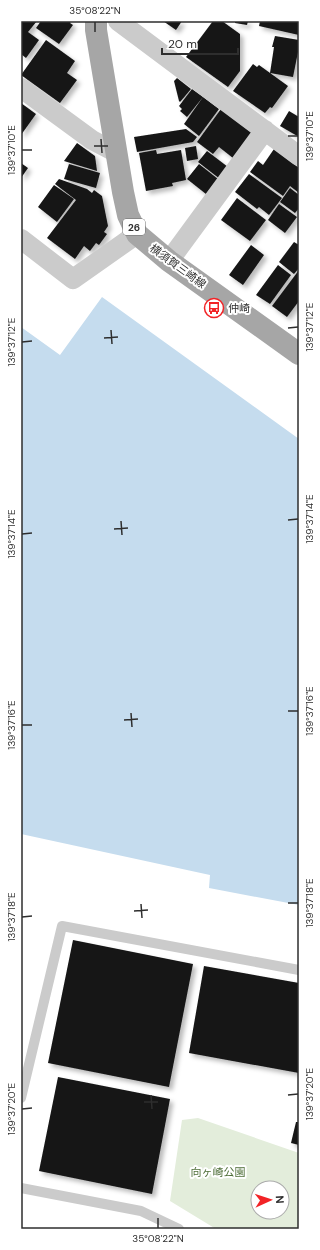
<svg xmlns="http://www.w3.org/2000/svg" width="320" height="1250" font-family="'DM Sans','Noto Sans JP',sans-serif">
<defs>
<filter id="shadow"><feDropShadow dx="3.5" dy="3.5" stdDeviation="2" flood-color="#0004"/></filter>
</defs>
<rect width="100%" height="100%" fill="#fff"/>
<path fill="#e3eddb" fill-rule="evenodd" d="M198 1118 299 1153V1229H216L170 1201 182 1120ZM258 1188H282V1212H258Z"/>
<path fill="#c5dcee" d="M102 297 299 439V905L209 888 210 875 21 834V327L60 355Z"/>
<path fill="#151515" filter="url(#shadow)" d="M21 21H37L28 32 39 40 26 58 21 54Z
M41 21H71L70 23 73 25 59 44 36 28Z
M163 21H182L176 30Z
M213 21H222L240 34V71L228 87 186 57Z
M235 21H248L247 25 235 23Z
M260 21H299V35L259 26Z
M275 36 299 40V47L293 77 270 73 274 47H272Z
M46 40 75 61 67 73 77 80 60 103 21 75Z
M253 64 257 67 259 65 288 86 272 108 270 107 265 113 233 91Z
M177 78 191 89 180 102 179 101 174 81Z
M192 89 203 97 187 117 180 111 182 109 179 106Z
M203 97 219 109 199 136 184 124Z
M21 103 36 114 21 135Z
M221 109 252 133 233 158 219 147 213 154 197 142Z
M289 111 299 117V137L280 126Z
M186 129 197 137 193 142 137 152 134 137Z
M77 143 95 156 97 171 64 161Z
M196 146 198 159 187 161 185 148Z
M274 149 299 168V193L290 186 283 196 250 172 258 161 263 165Z
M156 150 157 154 181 150 186 180 172 183 173 186 146 191 139 153Z
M207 151 228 167 220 179 198 162Z
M21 163 28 168 21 178Z
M69 164 100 173 96 188 64 179Z
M199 164 218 179 206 194 187 179Z
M249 174 282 198 269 215 259 207 257 209 235 192Z
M59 179 87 189 92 193 94 190 102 196 108 226 104 232 107 234 99 245 96 243 90 251 84 246 75 259 47 238 76 200 55 184Z
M54 185 74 199 57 222 38 207Z
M290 188 299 195V208L295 213 280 202Z
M237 198 266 220 250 241 221 220Z
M279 204 297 217 285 233 268 220Z
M294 242 299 245V268L294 274 279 262Z
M251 245 264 255 243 285 229 275Z
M278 265 291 275 270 304 256 295Z
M299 270V301L287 317 272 306Z
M73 940 193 964 169 1087 48 1063Z
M204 966 299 983V1073L189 1053Z
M58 1077 170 1099 152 1194 39 1171Z
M296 1122H299V1145L291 1143Z"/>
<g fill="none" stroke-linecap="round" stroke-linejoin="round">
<path stroke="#cbcbcb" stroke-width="10" d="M21 1098 62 926 299 970
M21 1188 141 1211 179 1229"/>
<path stroke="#cbcbcb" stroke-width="20" d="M118 21 299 156
M21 88 92 140 117 153
M21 239 73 279 137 234
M169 261 265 130"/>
<path stroke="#a6a6a6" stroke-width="22" d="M96 21V30L123 192 128 215 137 234 169 261 299 354"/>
</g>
<path fill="none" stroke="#2e2e2e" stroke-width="1.5" d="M95 22V32M288 136H298M101 139 102 153M94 146H108M22 150H32M288 328 298 327M111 330 112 344M104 338 118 337M22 342 32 341M288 520 298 519M121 521 122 535M114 529 128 528M22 534 32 533M288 711H298M131 713 132 727M124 720 138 719M22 725H32M288 903H298M141 904 142 918M134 911 148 910M22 917 32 916M151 1095 152 1109M288 1095 298 1094M144 1102H158M22 1109 32 1108M158 1218V1228"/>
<defs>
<g id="bus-ring" transform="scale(1)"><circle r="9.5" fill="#fff" stroke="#f22326" stroke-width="1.5"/><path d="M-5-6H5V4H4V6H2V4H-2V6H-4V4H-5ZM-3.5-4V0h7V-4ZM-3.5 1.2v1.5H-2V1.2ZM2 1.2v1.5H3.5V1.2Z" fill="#f22326"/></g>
</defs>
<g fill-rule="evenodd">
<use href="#bus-ring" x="214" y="308"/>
</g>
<g text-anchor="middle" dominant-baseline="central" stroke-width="4" stroke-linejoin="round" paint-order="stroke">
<rect fill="#fff" stroke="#6d6d6d" stroke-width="1" x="123" y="219" width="22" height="16" rx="3"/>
<g font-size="10" font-weight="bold" fill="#2e2e2e">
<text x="134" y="227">26</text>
</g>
<g font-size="11" fill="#2e2e2e" stroke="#fff">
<text transform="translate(178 266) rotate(36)">横須賀三崎線</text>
</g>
<g font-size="11" fill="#2e2e2e" stroke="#fff" text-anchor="start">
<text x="228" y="308">仲崎</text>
</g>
<g font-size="11" fill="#4e6e38" stroke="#fff">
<text x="218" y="1172">向ヶ崎公園</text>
</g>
</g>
<rect width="320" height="1250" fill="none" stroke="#ffffff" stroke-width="44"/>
<g transform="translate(270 1200) rotate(87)"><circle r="19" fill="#ffffff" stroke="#ababab"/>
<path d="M0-3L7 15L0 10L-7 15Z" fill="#f22326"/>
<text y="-6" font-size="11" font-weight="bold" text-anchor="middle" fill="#2e2e2e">N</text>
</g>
<path d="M162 48v6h76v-6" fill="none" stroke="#2e2e2e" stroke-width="2"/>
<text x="168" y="48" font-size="12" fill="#2e2e2e" stroke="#ffffff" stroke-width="3" paint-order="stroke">20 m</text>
<rect x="22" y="22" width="276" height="1206" fill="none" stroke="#2e2e2e" stroke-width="1.5"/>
<g font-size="10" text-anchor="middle" fill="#2e2e2e">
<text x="95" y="14">35°08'22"N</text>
<text transform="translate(309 136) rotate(-90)" y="4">139°37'10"E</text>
<text transform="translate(11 150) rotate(-90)" y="4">139°37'10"E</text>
<text transform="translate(309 327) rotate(-90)" y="4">139°37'12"E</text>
<text transform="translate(11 342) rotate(-90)" y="4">139°37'12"E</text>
<text transform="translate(309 519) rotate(-90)" y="4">139°37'14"E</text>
<text transform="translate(11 534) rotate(-90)" y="4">139°37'14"E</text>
<text transform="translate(309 711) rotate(-90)" y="4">139°37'16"E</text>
<text transform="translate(11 725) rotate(-90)" y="4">139°37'16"E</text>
<text transform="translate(309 903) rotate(-90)" y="4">139°37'18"E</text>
<text transform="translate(11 917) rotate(-90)" y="4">139°37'18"E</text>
<text transform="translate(309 1094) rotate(-90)" y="4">139°37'20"E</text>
<text transform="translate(11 1109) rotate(-90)" y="4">139°37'20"E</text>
<text x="158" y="1242">35°08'22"N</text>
</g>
</svg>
